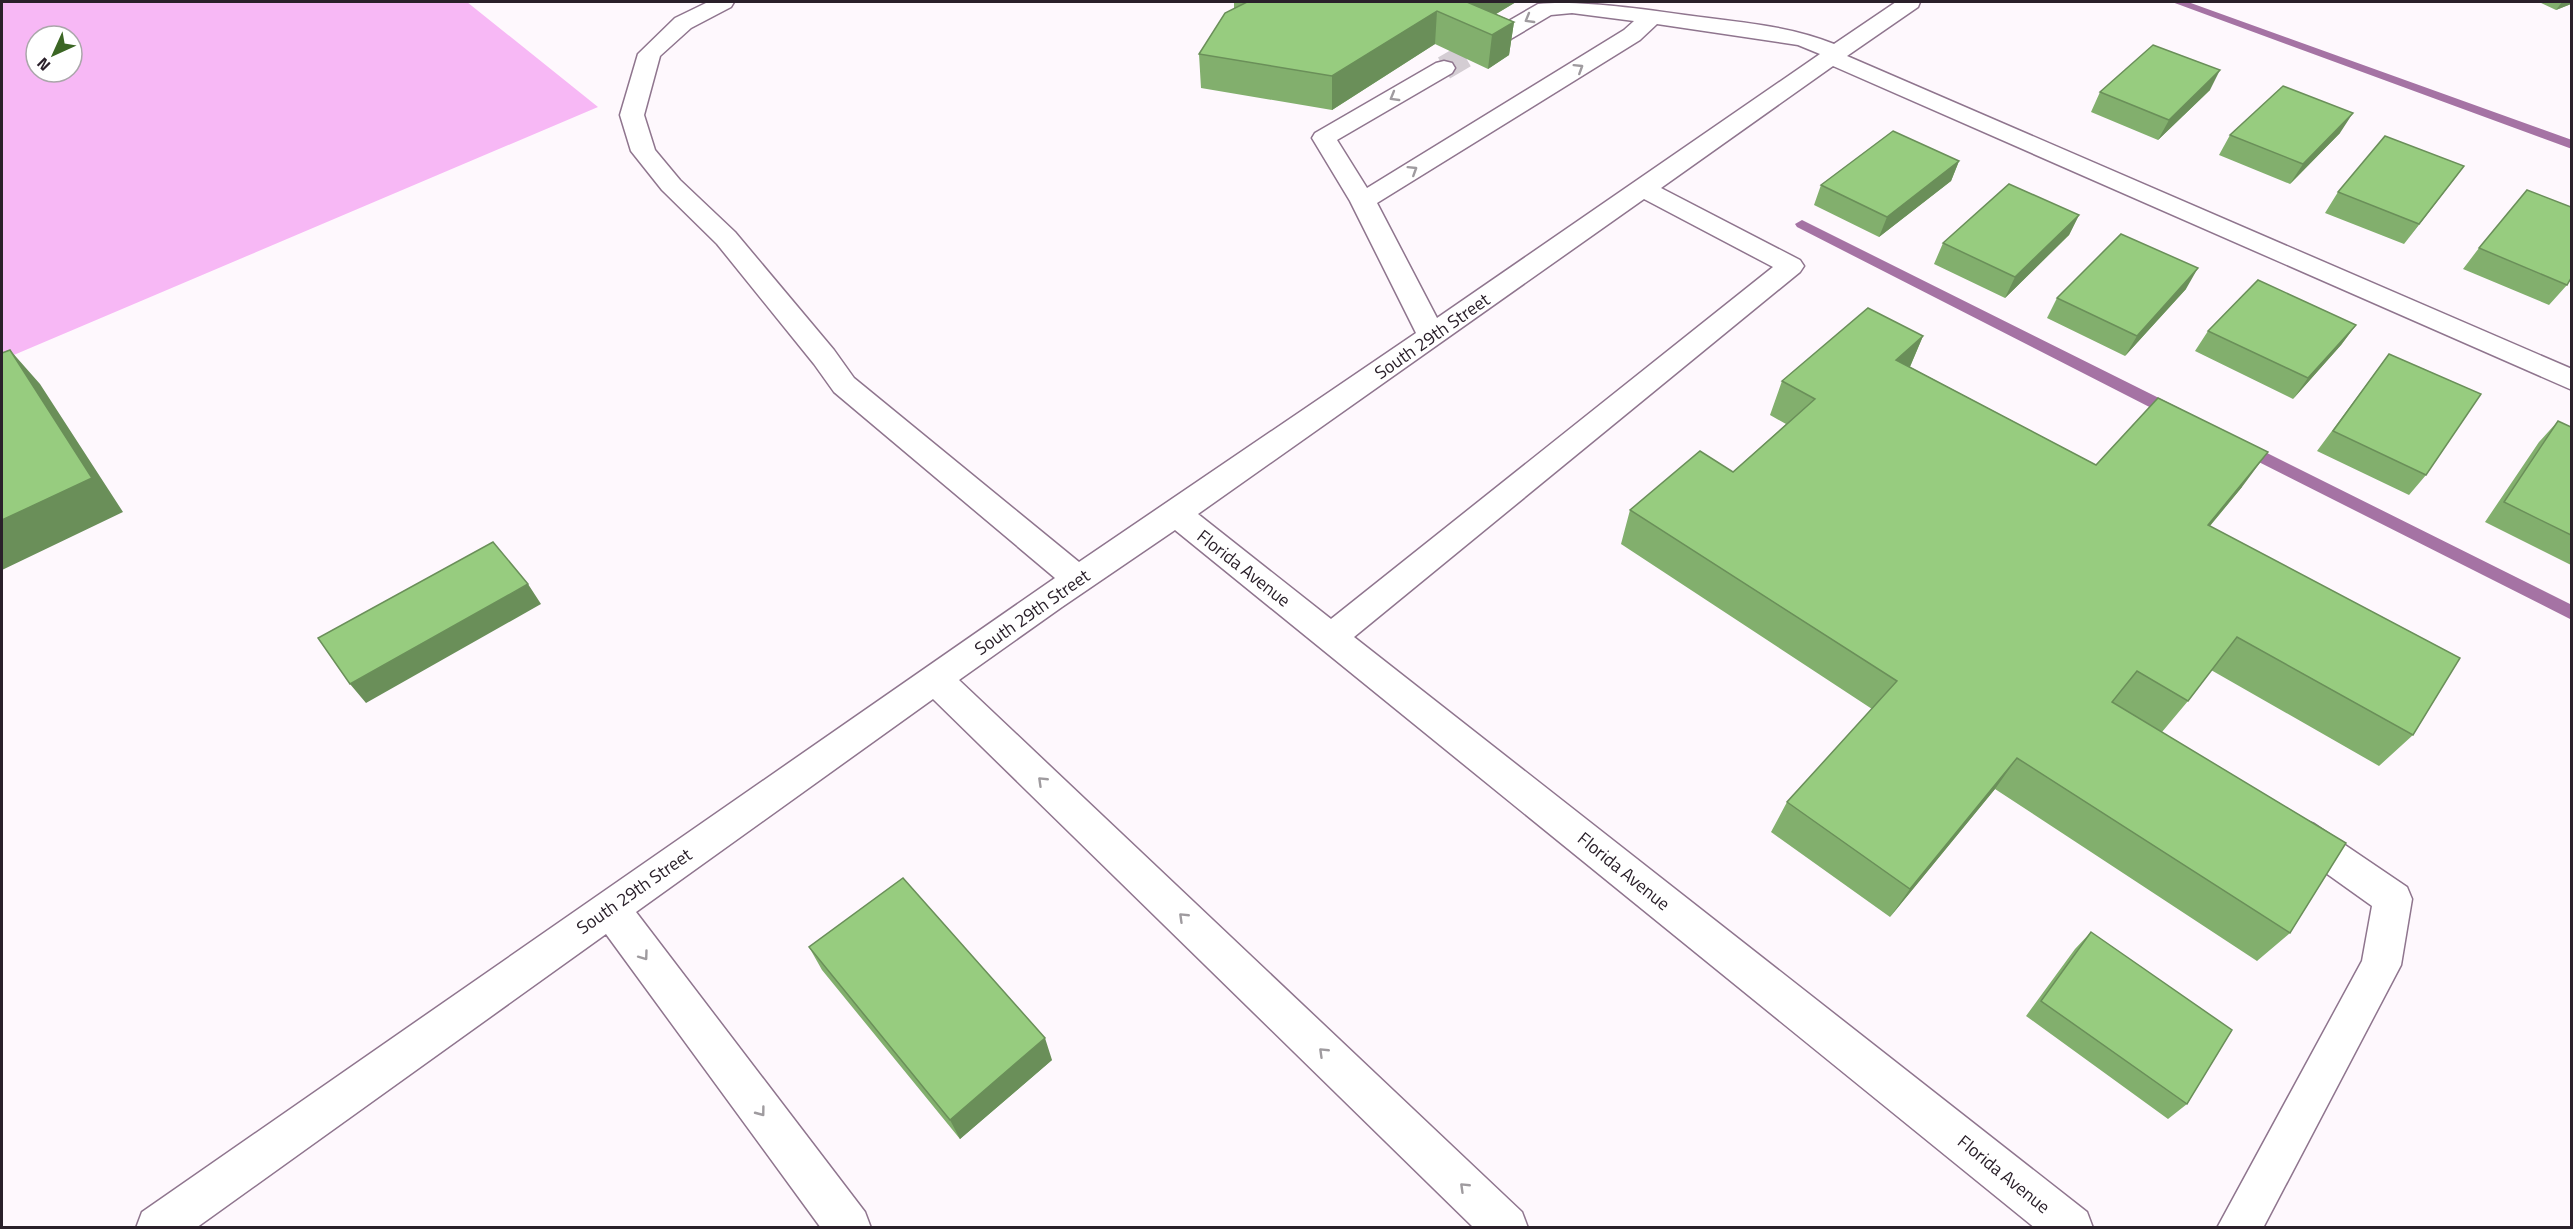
<svg xmlns="http://www.w3.org/2000/svg" width="2573" height="1229" font-family="'Titillium Web',sans-serif">
<rect width="100%" height="100%" fill="#fef8fd"/>
<path fill="#f7b8f5" fill-rule="evenodd" d="M2 2H467L598 107 2 360ZM36 36H72V72H36Z"/>
<g fill="none" stroke-linecap="round" stroke-linejoin="round">
<path fill="#a573a4" fill-rule="evenodd" d="M2172 2H2188L2572 140V149Z
M1802 220 2181 409 2183 413 2181 417H2169L1797 227 1795 224Z
M2243 441 2572 605V620L2237 451 2235 447 2237 443Z"/>
<path stroke="#d4cdd3" stroke-width="24" stroke-dasharray="24 12" stroke-linecap="butt" d="M1444 68 1501 35"/>
<g stroke="#8f758e" stroke-width="3">
<path id="minor" d="M708 2H734L731 7 691 28 660 56 644 115 655 150 680 180 735 232 834 350 854 378 1079 562 1416 333 1350 201 1312 138 1315 133 1436 63 1444 61 1452 63 1455 68 1452 73 1337 140 1367 188 1624 30 1634 21 1572 13 1551 15 1509 40 1501 42 1493 40 1490 35 1493 30 1538 4C1579 0 1643 9 1685 15 1735 22 1788 25 1834 44L1896 2H1920L1918 7 1847 56 2572 369V390L1833 66 1661 188 1800 260 1804 266 1800 272 1354 637 2087 1212 2093 1228H2035L1175 530 1062 607 959 680 1522 1212 1528 1228H1474L933 699 636 912 865 1212 871 1228H821L606 934 196 1228H136L142 1212 1055 578 834 392 814 364 717 244 662 190 631 151 620 115 638 54 675 18ZM1657 24 1798 45 1820 54 1437 318 1377 203 1640 40ZM1644 199 1773 267 1331 619 1198 514Z
M2301 819 2314 824 2407 887 2412 899 2401 965 2263 1228H2217L2362 961 2372 906 2288 846 2282 835 2288 824Z"/>
</g>
<use href="#minor" fill="#fff" fill-rule="evenodd"/>
</g>
<path fill="#82af6d" d="M1234 2H1516L1496 14 1514 22 1509 55 1488 69 1435 44 1332 110 1201 88 1199 54 1234 9Z
M2539 2H2571V4L2556 10Z
M2210 90 2158 140 2091 112 2100 92Z
M2340 133 2290 184 2219 155 2230 135Z
M1959 161 1951 181 1879 237 1814 205 1821 185Z
M2464 166 2404 244 2325 213 2338 192Z
M2079 215 2069 235 2005 298 1934 264 1943 243Z
M2479 248 2567 285 2549 305 2463 269Z
M2186 289 2125 356 2047 318 2057 298Z
M2356 325 2341 345 2293 399 2195 351 2208 331Z
M1923 336 1910 367 2096 465 2242 487 2210 526 2413 735 2379 766 2211 670 2188 701 2162 732 2290 933 2257 961 1995 789 1890 917 1771 832 1787 802 1872 709 1621 544 1630 510 1733 472 1786 424 1770 415 1782 381Z
M2389 354 2426 475 2409 495 2317 451Z
M2558 421 2571 427V565L2485 522 2539 442Z
M2091 932 2187 1104 2168 1119 2026 1016 2075 949Z
M809 947 1052 1060 960 1139 822 970Z"/>
<path fill="#6a8f59" d="M1467 2H1516L1474 27Z
M2562 2H2571V4L2556 10Z
M1437 11 1435 44 1332 110V76Z
M1514 22 1509 55 1488 69 1492 35Z
M2220 70 2210 90 2158 140 2169 120Z
M2353 113 2340 133 2290 184 2303 164Z
M1959 161 1951 181 1879 237 1887 217Z
M2464 166 2449 186 2404 244 2419 224Z
M2079 215 2069 235 2005 298 2015 277Z
M2198 268 2186 289 2125 356 2137 336Z
M2356 325 2341 345 2293 399 2308 378Z
M1923 336 1908 371 1896 360Z
M10 350 40 384 123 512 2 570V520Z
M2268 452 2242 487 2183 558 2208 525Z
M528 584 541 604 366 703 350 684Z
M2017 758 1995 789 1890 917 1910 889Z
M1045 1038 1052 1060 960 1139 950 1120Z"/>
<path fill="#97cc7f" stroke="#6a8f59" stroke-width="1.5" d="M1247 2H1467L1514 22 1492 35 1437 11 1332 76 1199 54 1225 13Z
M2153 45 2220 70 2169 120 2100 92Z
M2283 86 2353 113 2303 164 2230 135Z
M1893 131 1959 161 1887 217 1821 185Z
M2385 136 2464 166 2419 224 2338 192Z
M2009 184 2079 215 2015 277 1943 243Z
M2527 190 2571 207V278L2567 285 2479 248Z
M2121 234 2198 268 2137 336 2057 298Z
M2258 280 2356 325 2308 378 2208 331Z
M1868 308 1923 336 1896 360 2096 465 2158 398 2268 452 2208 525 2460 658 2413 735 2237 637 2188 701 2137 671 2112 702 2346 843 2290 933 2017 758 1910 889 1787 802 1897 681 1630 510 1700 451 1733 472 1815 399 1782 381Z
M10 350 92 478 2 520V353Z
M2389 354 2481 394 2426 475 2333 431Z
M2558 421 2571 427V535L2504 502Z
M493 542 528 584 350 684 318 638Z
M903 878 1045 1038 950 1120 809 947Z
M2091 932 2232 1030 2187 1104 2041 1001Z"/>
<defs><path id="oneway-chevron" d="M-2-3.5L2.5 0L-2 3.5" fill="none" stroke-width="1.6" stroke-linecap="round" stroke-linejoin="round" transform="scale(1.5)"/></defs>
<g stroke="#9f9b9f">
<use href="#oneway-chevron" transform="translate(1529 19) rotate(150)"/>
<use href="#oneway-chevron" transform="translate(1579 68) rotate(-32)"/>
<use href="#oneway-chevron" transform="translate(1394 97) rotate(150)"/>
<use href="#oneway-chevron" transform="translate(1413 170) rotate(-32)"/>
<use href="#oneway-chevron" transform="translate(1042 781) rotate(-136)"/>
<use href="#oneway-chevron" transform="translate(1183 917) rotate(-136)"/>
<use href="#oneway-chevron" transform="translate(644 956) rotate(54)"/>
<use href="#oneway-chevron" transform="translate(1323 1052) rotate(-136)"/>
<use href="#oneway-chevron" transform="translate(761 1112) rotate(53)"/>
<use href="#oneway-chevron" transform="translate(1464 1187) rotate(-136)"/>
</g>
<g text-anchor="middle" dominant-baseline="central" stroke-width="5" stroke-linejoin="round" paint-order="stroke">
<g font-size="18" fill="#2a202a" stroke="#fff">
<text transform="translate(1432 336) rotate(-35)">South 29th Street</text>
<text transform="translate(1244 568) rotate(38)">Florida Avenue</text>
<text transform="translate(1032 612) rotate(-35)">South 29th Street</text>
<text transform="translate(1624 871) rotate(39)">Florida Avenue</text>
<text transform="translate(634 891) rotate(-35)">South 29th Street</text>
<text transform="translate(2004 1174) rotate(39)">Florida Avenue</text>
</g>
</g>
<rect width="2573" height="1229" fill="none" stroke="#2a202a" stroke-width="6"/>
<g transform="translate(54 54) rotate(225)"><circle r="28" fill="#ffffff" stroke="#aaa6aa" stroke-width="1.5"/>
<path d="M0-4.5L10 22L0 15L-10 22Z" fill="#3b6624"/>
<text y="-9" font-size="16" font-weight="bold" text-anchor="middle" fill="#2a202a">N</text>
</g>
</svg>
